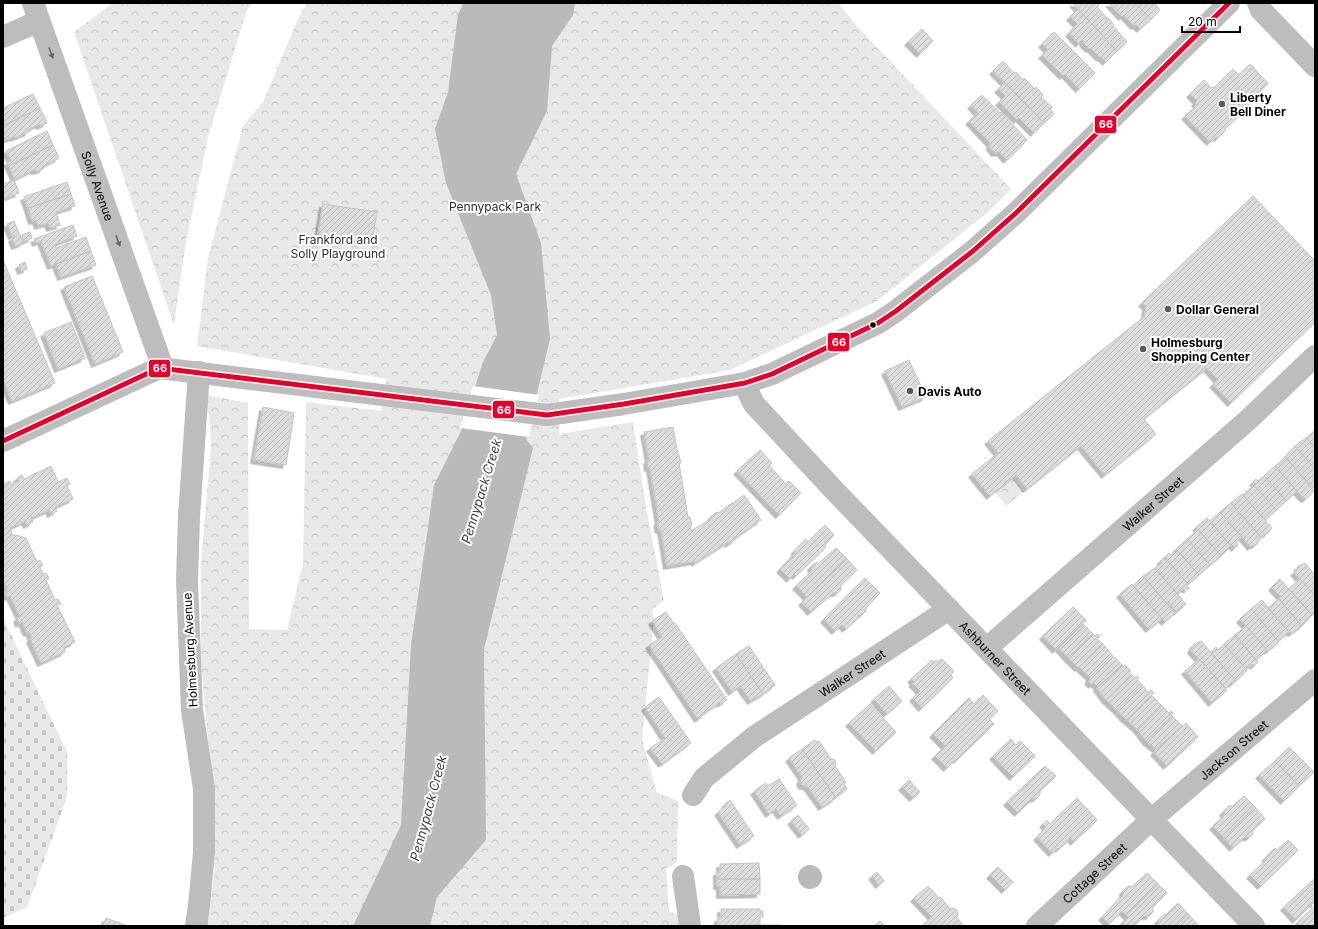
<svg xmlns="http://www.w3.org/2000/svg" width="1318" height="929" font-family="Inter,sans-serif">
<defs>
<pattern id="forest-crowns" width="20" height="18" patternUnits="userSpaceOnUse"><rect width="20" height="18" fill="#e8e8e8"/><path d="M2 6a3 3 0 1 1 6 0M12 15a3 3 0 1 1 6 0" fill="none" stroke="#c5c5c5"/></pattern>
<pattern id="cemetery-stones" width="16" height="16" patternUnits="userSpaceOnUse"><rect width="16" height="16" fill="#e8e8e8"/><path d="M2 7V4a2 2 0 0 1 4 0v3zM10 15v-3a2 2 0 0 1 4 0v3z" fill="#c5c5c5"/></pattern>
<pattern id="building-hatch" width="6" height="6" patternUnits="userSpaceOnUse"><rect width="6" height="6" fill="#dcdcdc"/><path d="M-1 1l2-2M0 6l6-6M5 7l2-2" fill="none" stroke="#bbb"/></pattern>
<filter id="shadow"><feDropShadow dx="-3.5" dy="3.5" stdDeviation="0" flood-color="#0004"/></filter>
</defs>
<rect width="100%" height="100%" fill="#fff"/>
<path fill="url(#forest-crowns)" d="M113 3H252L247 10 208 137 186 242 174 325 74 32Z
M308 3H838L856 25 1011 189 987 213 877 301 730 370 559 399V434L633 422 645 501 664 601 652 609 654 619 642 739 657 793 678 801 677 861 673 866 666 868 669 911 677 915 679 926H205L210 908 215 865 214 810 201 662V562L211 447 210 426 206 395 248 403 249 629 287 630 303 564 306 402 381 411 387 379 197 346 208 258 243 126 263 102 302 10Z
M1013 478 1024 492 1006 506 995 492Z"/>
<path fill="url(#cemetery-stones)" d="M3 618 67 752V797L27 907 3 918Z"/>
<path fill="#bababa" d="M464 3H575L573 15 552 46 547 111 516 174 541 243 550 339 526 439 533 448 484 649 486 840 437 897 430 926H353L401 825 411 645 434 485 461 431 483 362 497 335 491 295 446 183 435 129 448 92 458 14Z
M798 877a12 12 0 1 1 24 0a12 12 0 1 1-24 0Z"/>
<path fill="#fff" d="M473 386 539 395 529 437 460 428Z"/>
<path fill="url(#building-hatch)" stroke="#c4c4c4" filter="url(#shadow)" d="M1073 3H1097L1099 5 1097 7 1107 18 1105 19 1108 18 1114 25 1113 26 1127 42 1117 51Z
M1109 3H1135L1151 19 1140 29 1136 25 1134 26 1124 15 1122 17Z
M1135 3H1154L1160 10 1151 19Z
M1078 9 1117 51 1106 62 1101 57 1100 58 1090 48 1089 49 1083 43 1084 41 1083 40 1079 44 1069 33 1077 24 1070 17Z
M922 29 933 41 920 54 908 42Z
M1054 32 1095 73 1079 89 1065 74 1063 76 1042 55 1048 50 1042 44Z
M1003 61 1014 73 1016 72 1023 80 1024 78 1035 89 1036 87 1043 95 1041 97 1052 107 1050 109 1054 114 1044 123 993 71Z
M1250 64 1268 83 1248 105 1250 107 1243 114 1242 113 1225 129 1226 130 1218 138 1216 137 1210 142 1185 116 1197 105 1195 103 1197 101 1190 94 1204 80 1211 88 1213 87 1214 88 1233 69 1239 75Z
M1005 83 1044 123 1034 133 1019 118 1017 120 999 102 1005 96 998 89Z
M33 94 40 108 3 126V108Z
M982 95 1000 113 1001 112 1027 140 1007 160 1000 152 995 153 990 147V143L969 121 978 113 971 105Z
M40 108 47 123 40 126 39 124 28 130 29 132 14 138 13 137 3 141V126Z
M47 131 53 145 9 166 7 162 11 161 6 151Z
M53 145 59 158 45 165 43 169 38 171 33 170 15 179 9 166Z
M14 180 19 193 3 199V184Z
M67 182 71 194 28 208 24 197Z
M71 194 75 206 56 212 60 225 50 228 48 223 38 226 36 220 32 221 28 208Z
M1253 196 1315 261V322L1231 403 1213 384 1218 380 1207 368 1144 419 1156 434 1105 475 1081 446 1027 489 1016 475 990 496 972 474 998 453 988 441 1145 316 1146 306 1142 303Z
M323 204 377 212 372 242 318 234Z
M14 221 19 233 12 236 7 224Z
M73 225 77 236 55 244 56 248 86 237 91 251 51 266 41 241 36 243 34 239Z
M30 232 32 238 24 242 22 235Z
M20 234 23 243 15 246 12 238Z
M91 251 96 265 61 277 56 264Z
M3 260 55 383 12 401 3 379Z
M25 262 27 269 21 271 19 265Z
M92 276 123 352 95 364 64 287Z
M71 322 85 358 58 369 44 333Z
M909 360 926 397 902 407 885 371Z
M263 407 294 413 286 465 254 460Z
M673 427 678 455H679L681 463H679L688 517H690L692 525H690L691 531 712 518 711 516 717 512 718 513 744 495 761 520 735 538 736 539 729 544 728 542 695 563V561L667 566 661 530H659L657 522H659L650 468H648L647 460H649L644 432Z
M1315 430V448L1306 438Z
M1306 438 1315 448V469L1295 446Z
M1295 446 1315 469V490L1285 457Z
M760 450 772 463 769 465 786 484 789 481 801 493 779 515 737 471Z
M1286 457 1313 490V492L1306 499 1303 498 1275 466Z
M51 466 58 482 67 478 70 484 67 486 73 499 55 507 57 511 51 514 49 510 31 518 33 522 27 525 25 521 10 528 13 536 16 535 26 538 37 562 40 560 43 565 40 567 43 574 46 573 49 578 46 580 55 600 58 599 61 604 57 605 75 642 64 647 65 652 41 663 30 639 32 638 29 632 27 633 22 622 19 624 17 618 20 617 10 596 7 597 4 592 8 591 5 584 3 585V489L5 488 4 484 10 481 11 485 19 481 17 478 22 475 24 479Z
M1275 466 1297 491 1286 501 1264 476Z
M1264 476 1286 501 1276 510 1254 485 1255 484 1253 482 1256 479 1258 481Z
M1254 485 1276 510 1265 520 1243 495Z
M1242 494 1272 528 1267 534H1265L1261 537 1231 503Z
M1231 503 1261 538 1256 545H1253L1251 547 1220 512Z
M1220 512 1242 537 1236 542 1238 545 1235 548 1233 545 1231 546 1210 521Z
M1207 518 1231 546 1221 556 1196 527Z
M825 525 834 535 825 545 826 547 796 576 794 574 790 579 780 569 795 553V550L806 539 808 542Z
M1198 530 1221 556 1210 565 1187 539Z
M1187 539 1210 565 1199 575 1176 549Z
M836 548 847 559 807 597 796 586 812 571 811 566 815 563H819Z
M1177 550 1199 575 1188 584 1166 559 1167 558 1166 556 1169 553 1171 555Z
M1164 558 1165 560 1166 559 1188 584 1187 585 1189 588 1187 590 1185 588 1177 594 1155 568 1162 563 1160 561Z
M847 559 857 570 841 585V590L837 593H833L811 612 802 602Z
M1305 563 1315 575V596L1294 572 1298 569 1297 567Z
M1155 568 1186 604 1177 612 1168 602 1166 603 1143 576Z
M1143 576 1175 613 1165 622 1133 586Z
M865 578 880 593 866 608V611L862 615 858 616 859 617 846 629 842 625 835 631 824 619Z
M1280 579 1312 615 1302 626 1279 599 1281 597 1272 587Z
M1300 579 1315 596V612L1312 615 1289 589Z
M1132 584 1162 619 1149 629 1120 594Z
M1279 599 1302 626 1292 633 1289 632 1268 608Z
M1262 600 1289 632 1278 641 1251 609Z
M1073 607 1086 620 1056 650 1043 636Z
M1251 609 1279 642 1268 651 1240 619Z
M666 612 674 624 675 623 727 700 720 704 719 703 704 713 705 714 698 719 649 645 662 637 652 621Z
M1083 624 1093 634 1068 658 1059 648Z
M1246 626 1267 650 1256 660 1235 635Z
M1093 634 1095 636 1097 634 1100 636 1097 639 1103 644 1078 668 1068 658Z
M1235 635 1258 662 1254 666 1253 664 1246 669 1224 644Z
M1201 641 1236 681 1232 684 1231 683 1226 688 1223 686 1191 650 1194 644Z
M1103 644 1112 655 1090 677 1079 667Z
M1224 644 1247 670 1236 681 1212 654 1215 652 1213 650 1216 647 1218 650Z
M749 646 775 685 763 694 736 654Z
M736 654 763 694 751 701 740 686 732 692 716 668Z
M1112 655 1122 665 1098 687 1094 683 1092 685 1088 681 1090 679 1089 678Z
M942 659 954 671 951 675 953 678 922 708 913 698 920 691 912 683 914 682 911 679 932 660 934 662 936 660 938 662Z
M1199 659 1227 690 1212 703 1185 671Z
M1122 665 1123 667 1125 665 1131 671 1129 672 1132 675 1106 700 1097 688Z
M1132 675 1134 678 1137 676 1139 678 1137 680 1142 685 1117 710 1106 700Z
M1142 685 1149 693 1151 690 1154 693 1127 720 1125 719 1117 710Z
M889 686 902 701 887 714 874 699Z
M983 695 990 703 945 746 933 734 969 698 974 704Z
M1152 696 1162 706 1138 730 1127 720Z
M659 697 691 743 662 764 650 748 665 738 645 707Z
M990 703 998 711 989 719 994 724 957 760 956 759 947 768 935 756Z
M870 704 896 732 876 751 849 723Z
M1162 706 1169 713 1171 711 1173 713 1171 715 1172 716 1146 741 1138 730Z
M1172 716 1182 726 1156 749 1146 741Z
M1186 723 1198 737 1167 766 1154 752Z
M1011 739 1016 745 1020 741 1035 756 1013 777 993 756Z
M815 740 817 742 819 741 831 759H834L836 763 835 766 846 782 844 784 847 789 835 797 802 749Z
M1289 747 1314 772 1299 786 1275 761Z
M802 749 836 798 822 807 807 786H803L800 782 802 777 789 758Z
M1275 761 1299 786 1284 801 1259 775Z
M1045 766 1056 776 1040 791V795L1037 798 1032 799 1018 813 1007 802Z
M779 779 797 805 781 816 776 809 769 814 754 791 766 783 768 786Z
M909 780 920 792 913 798 902 787Z
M1244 796 1255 807 1224 838 1213 826 1225 815 1223 812 1230 805 1232 807Z
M1077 798 1097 820 1074 842 1071 838 1059 849 1058 848 1052 853 1037 837 1046 827 1043 824 1047 820 1050 824Z
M730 800 754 836 740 845 718 812 726 806 725 804Z
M1255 807 1265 819 1253 830V834L1250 837H1245L1233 848 1224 838Z
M798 815 809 829 802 835 791 821Z
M1288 840 1298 850 1261 886 1250 875 1267 859 1265 858 1275 848 1277 850Z
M759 863 760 879H717V872H720V864Z
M998 867 1013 882 1005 890 990 875Z
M877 872 884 881 879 885 872 876Z
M1147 873 1158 884 1126 915 1122 911 1109 924 1102 917 1123 895V891L1128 886H1133Z
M1315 878V905L1313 903 1296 920 1284 907Z
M717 879H760V894L720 895V886H717Z
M1158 884 1167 893 1153 907V912L1149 916H1144L1134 926H1125L1122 923 1128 917 1126 915Z
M928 886 939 898 940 897 949 907 948 909 954 908 958 911 957 918 964 926H922L932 917 914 898Z
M1178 903 1188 914 1176 926H1155L1159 922 1158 920 1165 914 1166 915Z
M1315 906V926H1300L1297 923Z
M721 909H760V911H763V917H760V925L718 926V918H721Z
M1188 914 1199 926H1176Z
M106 918 128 926H103Z
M880 921 885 926H874Z
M760 925H782V926H718Z"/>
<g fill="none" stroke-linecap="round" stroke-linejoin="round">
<g stroke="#bdbdbd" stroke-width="22">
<path id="s1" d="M33 3 163 368"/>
<path d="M1258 3 1261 10 1315 66"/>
<path d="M3 37 39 21"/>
<path id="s2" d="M745 383 749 394 754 404 832 488 1254 926"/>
<path id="s3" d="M987 648 1248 420 1315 356"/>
<path id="s4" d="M693 795 704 778 754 737 949 609"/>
<path d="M683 876 690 926"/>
<path d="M196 926 199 906 204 852V789L192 710 187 580 189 516 199 372"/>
<path id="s5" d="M1037 926 1152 819 1315 680"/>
</g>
<path stroke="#bdbdbd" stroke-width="22" d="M3 441 159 368 547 415 624 404 745 383 772 374 878 323 896 311 973 251 1017 212 1229 3"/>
<g stroke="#fff" stroke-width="8">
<path id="bus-1" d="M3 441 159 368 547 415 624 404 745 383 772 374 878 323 896 311 973 251 1017 212 1229 3"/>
</g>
<use href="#bus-1" stroke="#e4002b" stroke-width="5"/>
</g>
<defs><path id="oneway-solid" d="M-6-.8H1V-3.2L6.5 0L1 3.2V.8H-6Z"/></defs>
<g fill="#686868">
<use href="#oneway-solid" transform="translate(51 53) rotate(70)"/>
<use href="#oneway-solid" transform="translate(118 241) rotate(70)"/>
</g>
<g fill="#595959" stroke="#fff" stroke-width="1.5">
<circle cx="1222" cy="104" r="4"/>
<circle cx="1168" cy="309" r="4"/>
<circle cx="1143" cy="349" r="4"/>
<circle cx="910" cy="391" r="4"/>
</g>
<circle fill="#000" stroke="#fff" stroke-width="1.5" cx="873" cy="325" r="3.5"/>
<g text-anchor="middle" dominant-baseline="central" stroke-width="4" stroke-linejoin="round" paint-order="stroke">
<g font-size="12" font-weight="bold" fill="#000" stroke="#fff" text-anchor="start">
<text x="1230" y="97">Liberty<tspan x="1230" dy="14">Bell Diner</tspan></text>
<text x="1176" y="309">Dollar General</text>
<text x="1151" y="342">Holmesburg<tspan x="1151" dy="14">Shopping Center</tspan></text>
<text x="918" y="391">Davis Auto</text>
</g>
<g font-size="12" fill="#000" stroke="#fff">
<text stroke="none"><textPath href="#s1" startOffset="194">Solly Avenue</textPath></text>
<text stroke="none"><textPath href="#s3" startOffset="220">Walker Street</textPath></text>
<text transform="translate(190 650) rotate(-93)">Holmesburg Avenue</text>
<text stroke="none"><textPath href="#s2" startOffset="373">Ashburner Street</textPath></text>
<text stroke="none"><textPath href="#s4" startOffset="202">Walker Street</textPath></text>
<text stroke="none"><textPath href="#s5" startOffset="264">Jackson Street</textPath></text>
<text stroke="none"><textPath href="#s5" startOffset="78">Cottage Street</textPath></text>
</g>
<g font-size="12" fill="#2d2d2d" stroke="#fff">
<text x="495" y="206">Pennypack Park</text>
<text x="338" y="239">Frankford and<tspan x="338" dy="14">Solly Playground</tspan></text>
</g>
<g font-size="13" font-style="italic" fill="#3e3e3e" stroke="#fff">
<text transform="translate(481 491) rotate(-73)">Pennypack Creek</text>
<text transform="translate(428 808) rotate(-75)">Pennypack Creek</text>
</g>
</g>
<g stroke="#fff" stroke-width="1.5">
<rect x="1094" y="115" width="23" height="19" rx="4" fill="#e4002b"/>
<rect x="827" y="332" width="23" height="20" rx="4" fill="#e4002b"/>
<rect x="148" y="359" width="23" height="19" rx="4" fill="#e4002b"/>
<rect x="492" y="400" width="23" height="19" rx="4" fill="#e4002b"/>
</g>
<g font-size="11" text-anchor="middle" font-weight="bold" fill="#fff">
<text x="1106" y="128">66</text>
<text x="839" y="346">66</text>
<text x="160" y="372">66</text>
<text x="504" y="414">66</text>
</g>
<rect width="1318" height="929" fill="none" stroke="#000000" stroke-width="8"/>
<path d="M1182 26v6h58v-6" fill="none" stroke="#000000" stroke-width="2"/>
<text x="1188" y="26" font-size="12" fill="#000000" stroke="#ffffff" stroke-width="3" paint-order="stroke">20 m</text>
</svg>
